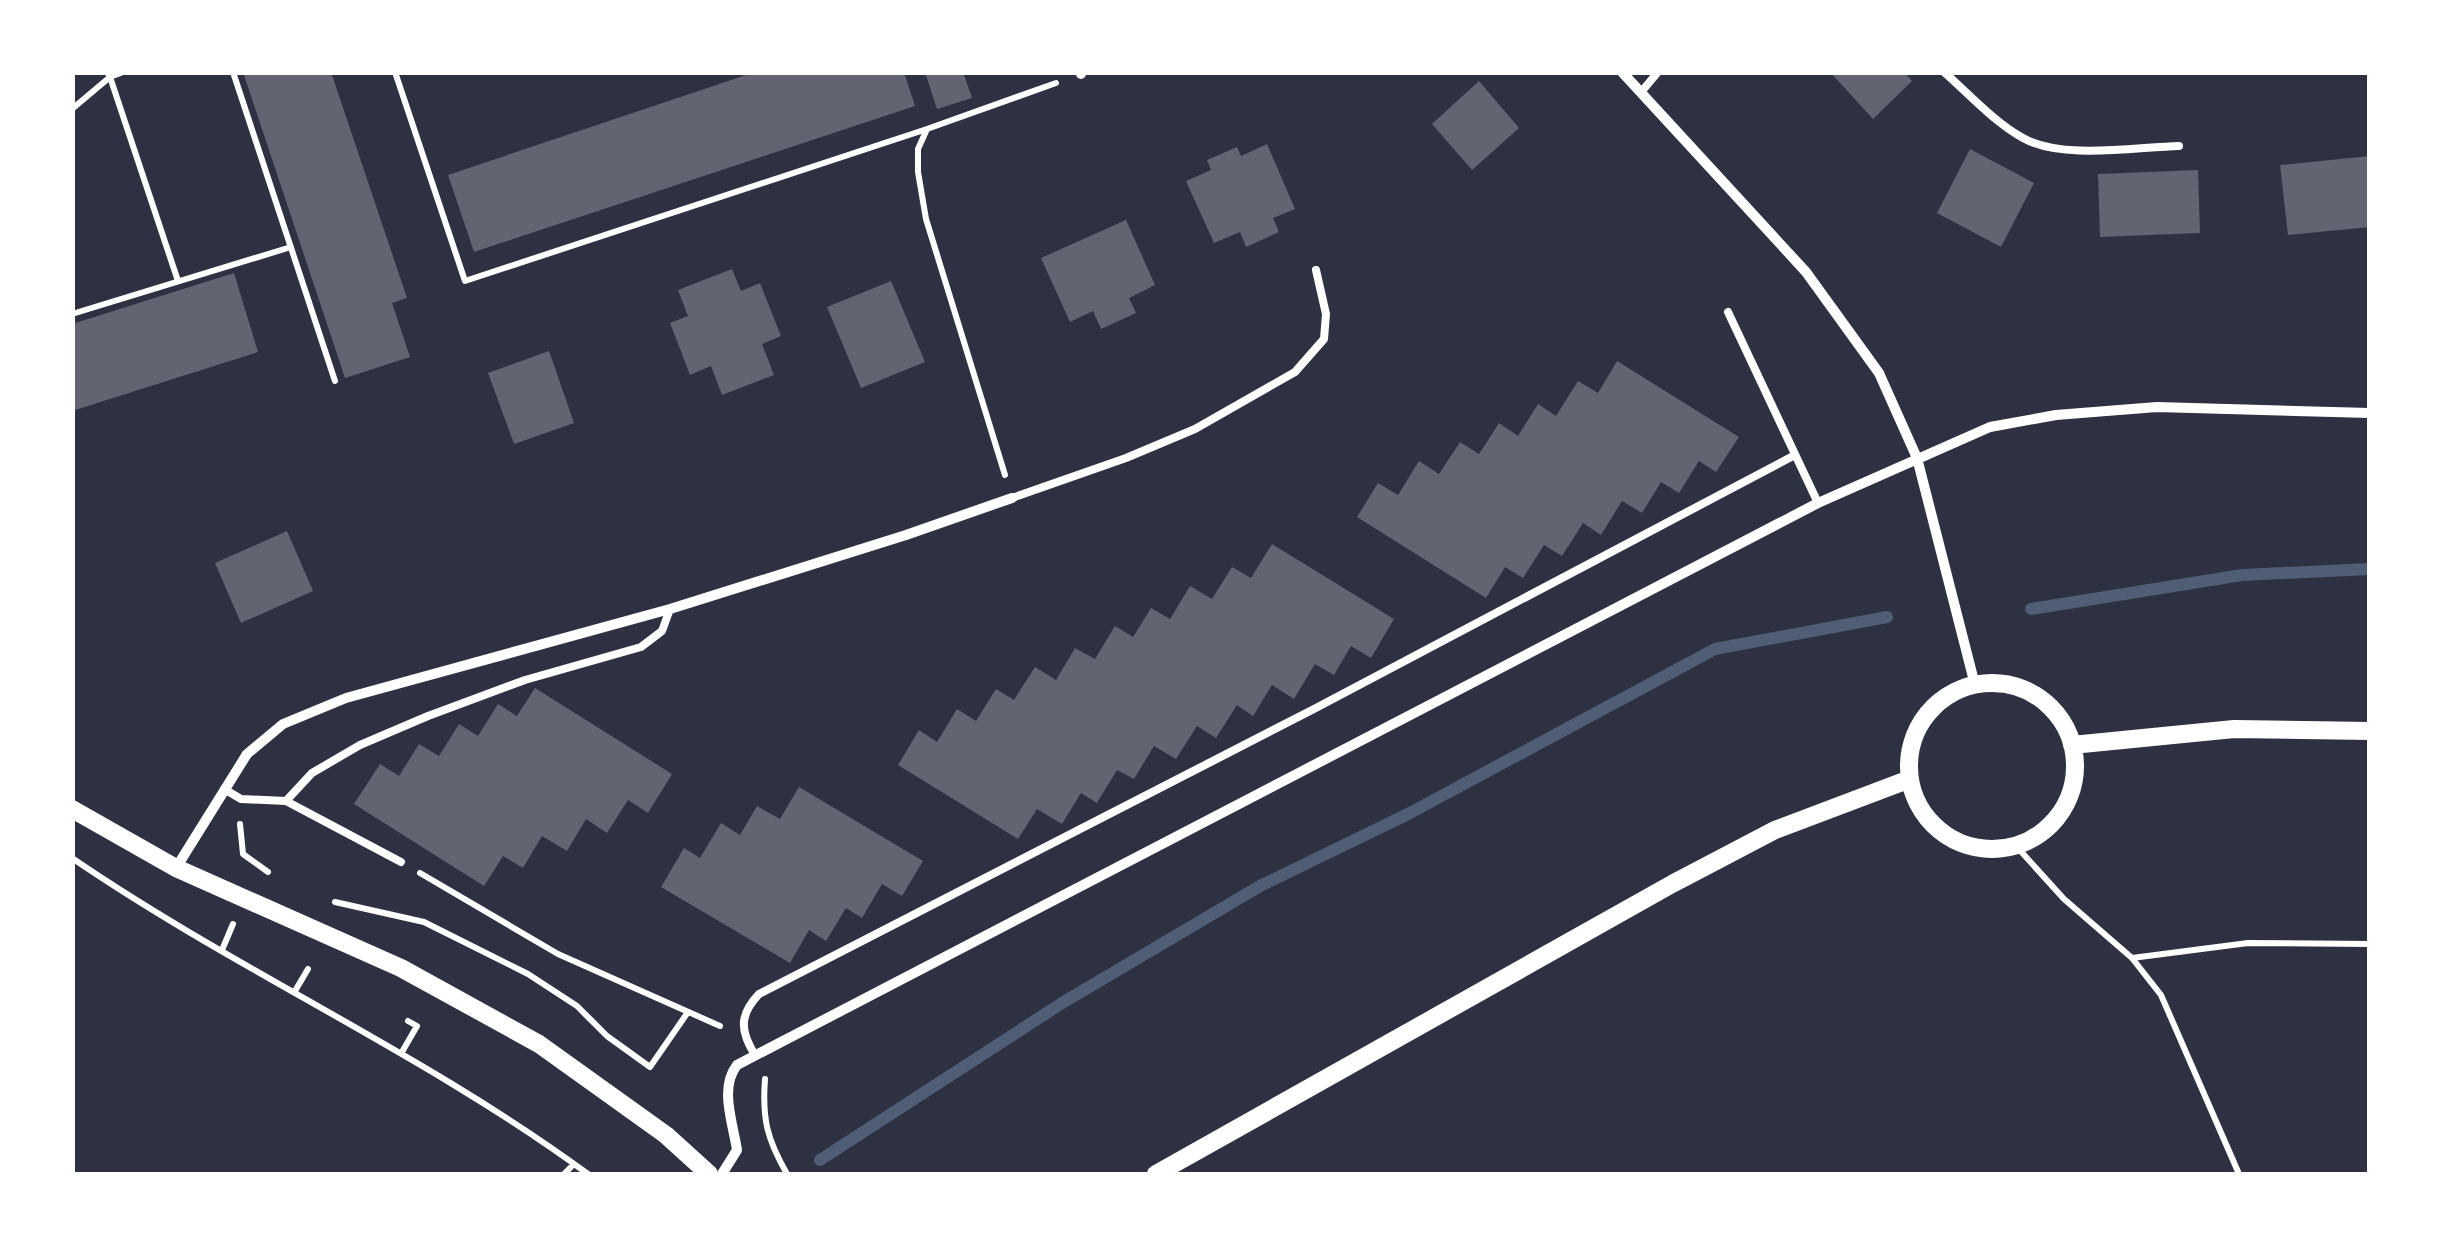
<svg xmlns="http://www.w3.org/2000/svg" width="2442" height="1247" font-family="'Fira Sans',sans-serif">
<rect width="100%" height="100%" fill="#2d3142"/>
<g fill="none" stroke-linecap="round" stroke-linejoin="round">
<path stroke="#4f5d75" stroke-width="12" d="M2031 609 2242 575 2370 569
M820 1160 1062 1003 1260 886 1408 814 1715 649 1887 617"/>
</g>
<path fill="#626471" d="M243 72H331L407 298 392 303 410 357 345 378Z
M755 72H904L915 106 474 252 448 175Z
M925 72H963L972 98 937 109Z
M1830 72H1904L1912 81 1873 119Z
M1479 81 1519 128 1472 170 1432 124Z
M1267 144 1295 209 1273 218 1279 232 1246 247 1240 232 1214 243 1186 181 1211 170 1207 160 1237 147 1241 156Z
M1970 149 2034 183 2001 247 1937 213Z
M2370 156V227L2288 235 2280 165Z
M2198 170 2200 233 2100 237 2098 174Z
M1126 220 1155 285 1129 298 1136 313 1101 329 1093 311 1070 322 1041 258Z
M732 269 741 291 760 283 781 336 762 344 774 375 722 395 711 366 690 375 670 323 688 316 678 290Z
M234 273 258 352 72 411V324Z
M891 281 925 362 861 388 827 307Z
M549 351 574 423 514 444 488 373Z
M1617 361 1739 437 1716 472 1699 461 1679 493 1661 482 1642 513 1622 501 1601 535 1583 523 1562 556 1544 545 1523 578 1505 567 1486 598 1357 517 1378 483 1398 495 1419 461 1439 474 1460 442 1479 454 1499 423 1518 436 1538 404 1556 416 1578 381 1598 393Z
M287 531 313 591 241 623 215 563Z
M1272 544 1394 619 1371 658 1351 646 1334 675 1315 664 1294 699 1272 685 1253 716 1237 705 1216 738 1197 726 1176 759 1154 746 1134 779 1117 770 1097 803 1081 793 1062 824 1037 809 1018 839 898 765 919 730 937 742 957 709 976 721 996 689 1014 700 1035 667 1056 680 1075 648 1095 659 1115 626 1133 637 1151 608 1170 619 1190 586 1212 599 1232 567 1251 578Z
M535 688 672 774 648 813 628 800 607 833 586 819 567 851 542 836 523 868 503 856 484 886 354 804 380 764 399 776 419 744 439 756 459 724 478 736 498 704 517 716Z
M799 787 923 861 902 896 882 884 862 918 846 908 826 941 809 930 790 963 661 887 684 848 700 858 721 823 740 835 757 806 780 819Z"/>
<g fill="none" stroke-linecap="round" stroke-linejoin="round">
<path stroke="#fff" stroke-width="6" d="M107 72 110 77 123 72
M233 72 335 381
M395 72 465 281 927 129
M72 109 110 77 178 281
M72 314 291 247
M1005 475 926 219 918 172V149L927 129 1056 83
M240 824 243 854 268 872
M2016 846 2064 899 2132 958 2161 995 2239 1174
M72 858C239 972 425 1054 588 1174
M420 873 558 954 720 1026
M335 902 424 922 528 974 577 1006 607 1036 650 1067 688 1012
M222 950 233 924
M2132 958 2248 943 2370 944
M295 991 308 969
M402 1052 417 1026 408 1021
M765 1079C762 1119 767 1139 787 1174
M564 1174 574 1164"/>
<path stroke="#fff" stroke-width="8" d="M1944 72C1969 94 1994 122 2023 138 2062 160 2135 147 2179 146
M1642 91 1658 72
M1728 312 1818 503
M1012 498 1126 458 1195 429 1295 372 1324 339 1326 314 1316 270
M224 789 241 799 286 801 312 773 360 745 428 716 525 680 641 647 662 631 670 609
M286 801 401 862
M755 1055C740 1031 739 1015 759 994L1314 709 1795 455"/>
<path stroke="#fff" stroke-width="10" d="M1081 72V74
M1622 72 1806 272 1879 373 1917 458 1975 685
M176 868 247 754 283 724 346 698 670 609 906 535 1012 498
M722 1174 737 1150C733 1123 719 1088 737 1065L1818 503 1990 427 2056 415 2157 407 2370 413"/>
<path stroke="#fff" stroke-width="18" d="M1909 766a83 83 0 1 1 166 0a83 83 0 1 1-166 0Z
M2072 745 2234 729 2370 731
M72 809 176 868 401 968 539 1044 666 1135 709 1174
M1156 1174 1672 884 1775 830 1910 779"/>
</g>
<rect width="2442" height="1247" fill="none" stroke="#ffffff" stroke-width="150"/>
</svg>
